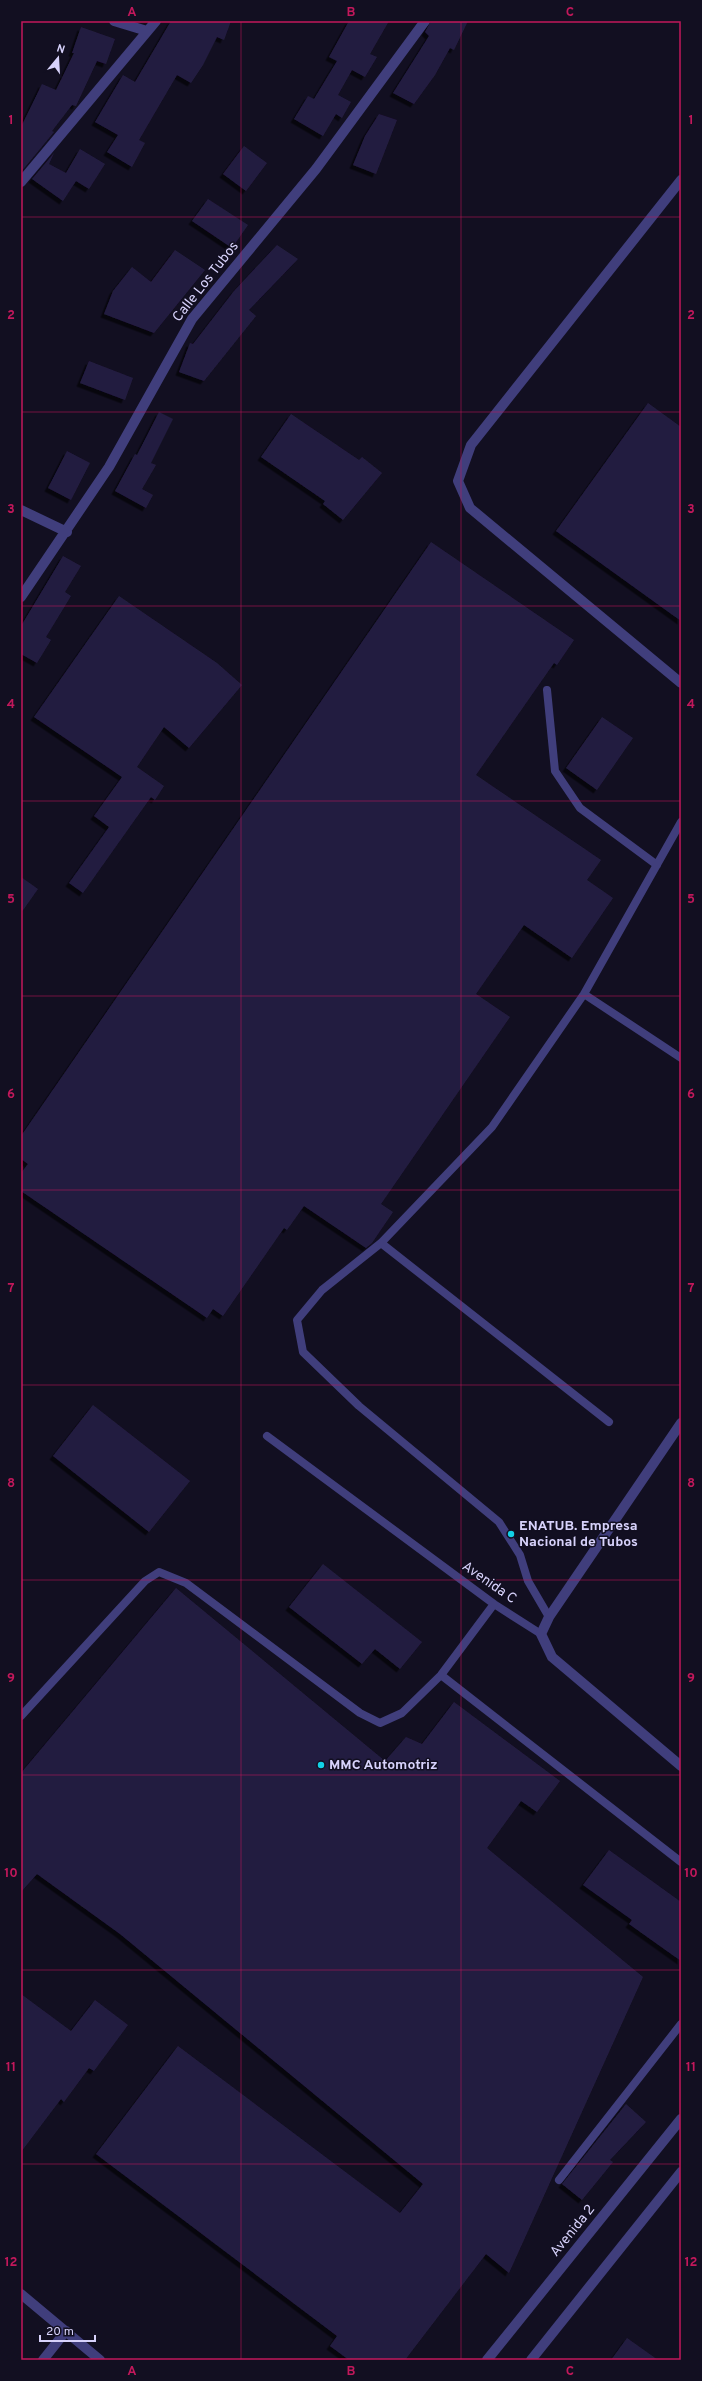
<svg xmlns="http://www.w3.org/2000/svg" width="702" height="2381" font-family="Overpass,sans-serif">
<defs>
<filter id="shadow"><feDropShadow dx="-3.5" dy="3.5" stdDeviation="0" flood-color="#0009"/></filter>
</defs>
<rect width="100%" height="100%" fill="#120f21"/>
<path fill="#241c40" filter="url(#shadow)" d="M171 21H231L224 40 217 37 203 65 191 83 177 75 139 140 145 143 132 167 107 152 118 135 95 122 123 75 135 82Z
M349 21H389L370 54 377 57 365 77 352 70 338 95 351 102 342 118 336 114 323 136 294 119 308 96 314 99 337 61 329 57Z
M431 21H468L454 50 450 48 435 75 414 104 393 93 429 36 425 32Z
M81 27 115 39 106 64 97 61 76 106 72 105 52 131 54 132 21 172V127L42 84 56 90 74 53H72Z
M379 114 397 120 376 174 353 165 365 136Z
M244 146 267 163 246 191 223 174Z
M80 149 105 164 89 189 76 181 63 201 32 179 54 153 49 164 66 173Z
M208 199 248 225 232 248 192 221Z
M277 245 298 259 249 310 256 316 204 381 179 372 190 343 193 344 234 291Z
M175 250 205 270 154 333 104 314 113 291 132 267 151 282Z
M89 361 133 378 125 400 80 383Z
M648 403 681 427V621L556 531Z
M159 412 173 419 151 463 156 465 142 489 153 495 146 508 115 491 135 454 137 455Z
M291 414 359 460 362 457 382 473 343 520 323 504 325 501 261 457Z
M67 451 90 463 71 500 48 488Z
M431 542 574 640 557 665 554 663 476 775 601 860 587 880 613 898 572 958 524 925 476 994 510 1017 381 1204 393 1212 372 1243 366 1248 304 1206 287 1230 284 1228 223 1316 213 1309 207 1318 21 1191V1173L28 1164 21 1159V1136Z
M63 556 81 566 65 592 71 596 46 637 51 640 37 663 21 654V626Z
M119 596 217 663 242 685 189 748 164 727 137 767 164 786 155 800 151 797 83 893 69 883 109 827 94 816 122 777 34 717Z
M602 717 633 738 597 790 566 768Z
M21 877 38 889 21 913Z
M93 1405 190 1481 149 1532 53 1456Z
M323 1564 422 1642 400 1669 375 1649 362 1664 289 1607Z
M176 1588 385 1761 406 1737 422 1744 454 1702 560 1781 537 1812 521 1801 487 1848 643 1977 509 2273 486 2254 405 2360H349L330 2346 337 2336 96 2154 178 2046 400 2213 423 2184 120 1934 37 1874 21 1892V1773Z
M609 1850 681 1902V1961L629 1924 632 1920 583 1885Z
M21 1994 71 2031 95 2000 128 2025 94 2071 89 2068 64 2102 61 2099 21 2152Z
M626 2104 646 2122 610 2160 613 2162 582 2200 562 2184Z
M627 2338 658 2360H611Z"/>
<g fill="none" stroke-linecap="round" stroke-linejoin="round">
<path stroke="#403e7c" stroke-width="8" d="M547 690 555 771 580 808 657 865
M584 994 681 1058
M381 1243 609 1422
M267 1436 494 1604 541 1634
M549 1617 528 1581 520 1555 499 1522 359 1406 303 1352 297 1320 322 1290 381 1243 492 1127 584 994 681 822
M441 1675 681 1862
M21 1716 145 1581 159 1572 186 1583 360 1713 380 1723 402 1713 441 1675 494 1604
M559 2180 681 2024"/>
<path stroke="#403e7c" stroke-width="10" d="M114 21 147 31
M681 180 471 445 458 481 470 508 681 683
M21 182 156 21
M21 510 67 532
M21 597 109 467 192 319 316 169 425 21
M681 1423 549 1617 541 1634 552 1657 681 1766
M21 2294 100 2360
M43 2360 66 2331
M487 2360 681 2119
M531 2360 681 2172"/>
</g>
<path fill="none" stroke="#c2185b" stroke-width="1" stroke-opacity="0.55" d="M241 21V2360M461 21V2360M21 217H681M21 412H681M21 606H681M21 801H681M21 996H681M21 1190H681M21 1385H681M21 1580H681M21 1775H681M21 1970H681M21 2164H681"/>
<g fill="#12d1e7" stroke="#120f21" stroke-width="1.5">
<circle cx="511" cy="1534" r="4"/>
<circle cx="321" cy="1765" r="4"/>
</g>
<g text-anchor="middle" dominant-baseline="central" stroke-width="3" stroke-linejoin="round" paint-order="stroke">
<g font-size="14" fill="#d7d2fb" stroke="#120f21">
<text transform="translate(206 282) rotate(-52)">Calle Los Tubos</text>
<text transform="translate(489 1583) rotate(35)">Avenida C</text>
<text transform="translate(573 2231) rotate(-51)">Avenida 2</text>
</g>
<g font-size="14" font-weight="bold" fill="#d7d2fb" stroke="#120f21" text-anchor="start">
<text x="519" y="1526">ENATUB. Empresa<tspan x="519" dy="16">Nacional de Tubos</tspan></text>
<text x="329" y="1765">MMC Automotriz</text>
</g>
</g>
<rect width="702" height="2381" fill="none" stroke="#120f21" stroke-width="44"/>
<g transform="translate(58 58) rotate(18)" stroke="#120f21" stroke-width="3" paint-order="stroke">
<path d="M0-3L7 15L0 10L-7 15Z" fill="#d7d2fb"/>
<text y="-6" font-size="11" font-weight="bold" text-anchor="middle" fill="#d7d2fb">N</text>
</g>
<path d="M40 2335v6h55v-6" fill="none" stroke="#d7d2fb" stroke-width="2"/>
<text x="46" y="2335" font-size="12" fill="#d7d2fb" stroke="#120f21" stroke-width="3" paint-order="stroke">20 m</text>
<rect x="22" y="22" width="658" height="2337" fill="none" stroke="#c2185b" stroke-width="1.5"/>
<g font-size="13" text-anchor="middle" font-weight="bold" fill="#c2185b">
<text x="132" y="16">A</text>
<text x="351" y="16">B</text>
<text x="570" y="16">C</text>
<text x="11" y="124">1</text>
<text x="691" y="124">1</text>
<text x="11" y="319">2</text>
<text x="691" y="319">2</text>
<text x="11" y="513">3</text>
<text x="691" y="513">3</text>
<text x="11" y="708">4</text>
<text x="691" y="708">4</text>
<text x="11" y="903">5</text>
<text x="691" y="903">5</text>
<text x="11" y="1098">6</text>
<text x="691" y="1098">6</text>
<text x="11" y="1292">7</text>
<text x="691" y="1292">7</text>
<text x="11" y="1487">8</text>
<text x="691" y="1487">8</text>
<text x="11" y="1682">9</text>
<text x="691" y="1682">9</text>
<text x="11" y="1877">10</text>
<text x="691" y="1877">10</text>
<text x="11" y="2071">11</text>
<text x="691" y="2071">11</text>
<text x="11" y="2266">12</text>
<text x="691" y="2266">12</text>
<text x="132" y="2375">A</text>
<text x="351" y="2375">B</text>
<text x="570" y="2375">C</text>
</g>
</svg>
